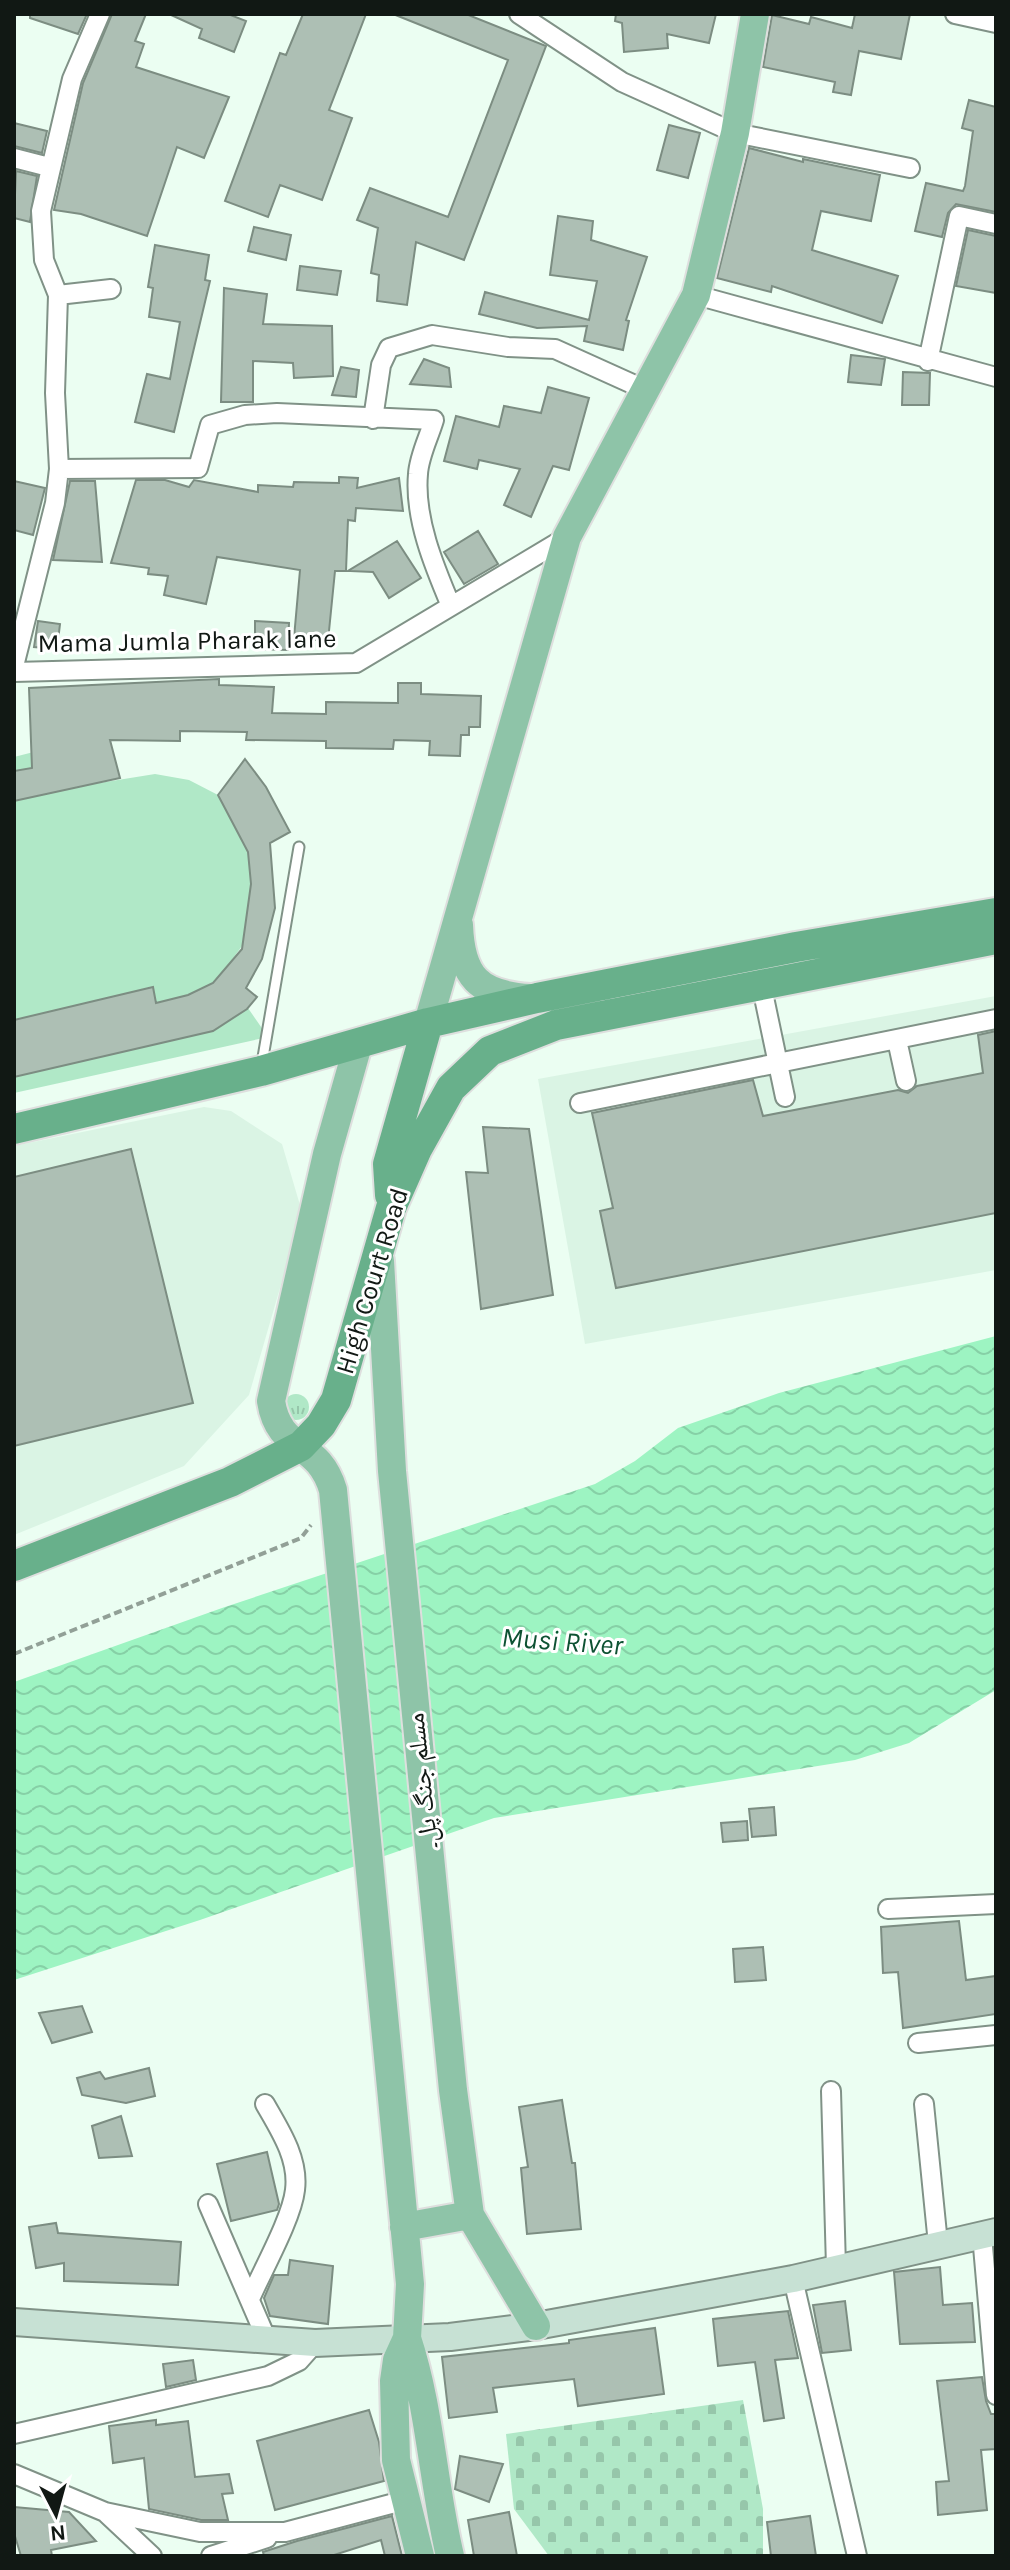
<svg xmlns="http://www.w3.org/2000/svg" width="1010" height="2570" font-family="Karla,'Noto Naskh Arabic',sans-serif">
<defs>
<pattern id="grass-tufts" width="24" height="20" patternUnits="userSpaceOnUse" patternTransform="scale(2)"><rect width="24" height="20" fill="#b0e8c7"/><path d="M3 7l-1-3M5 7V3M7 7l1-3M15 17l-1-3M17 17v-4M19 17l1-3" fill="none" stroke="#96c6aa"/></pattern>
<pattern id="cemetery-stones" width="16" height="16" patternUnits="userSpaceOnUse" patternTransform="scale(2)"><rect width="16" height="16" fill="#b0e8c7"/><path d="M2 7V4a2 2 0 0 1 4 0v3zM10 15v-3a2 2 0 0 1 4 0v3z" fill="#96c6aa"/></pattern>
<pattern id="water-waves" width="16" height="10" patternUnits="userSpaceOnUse" patternTransform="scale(2)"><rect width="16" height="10" fill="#9df4c2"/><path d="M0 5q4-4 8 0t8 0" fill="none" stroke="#86d0a6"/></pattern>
</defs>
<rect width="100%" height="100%" fill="#ebfef2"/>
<path fill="#daf4e4" d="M996 996V1270L585 1344 538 1079Z
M204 1107 231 1111 282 1144 302 1212 249 1395 184 1466 14 1535V1146Z"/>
<path fill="url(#grass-tufts)" d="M283 1407a13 13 0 1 1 26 0a13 13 0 1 1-26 0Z"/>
<path fill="url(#cemetery-stones)" d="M743 2400 763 2509V2556H549L514 2509 506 2434Z"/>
<path fill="#b0e8c7" d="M65 744 93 784 155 774 189 780 218 795 248 852 251 884 242 946 223 972 268 1037 14 1093V757Z"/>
<path fill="url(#water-waves)" d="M996 1336V1690L909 1743 855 1760 494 1818 200 1920 14 1980V1682L222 1608 595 1484 635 1461 678 1428 779 1393Z"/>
<path fill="#adbfb4" stroke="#7c8d82" stroke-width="2" d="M30 14H87L78 34 30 18Z
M112 14H146L135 41 144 44 136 67 229 97 204 158 177 147 147 236 81 214 54 210 83 83Z
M169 14H228L246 21 234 52 199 38 202 29Z
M303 14H366L329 110 352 118 322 200 280 185 268 217 225 201 280 53 286 55Z
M393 14H466L546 46 464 260 416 242 407 305 377 301 379 275 371 273 378 228 357 220 370 188 448 217 508 60Z
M616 14H716L709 43 667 34 668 48 624 52 622 23 615 21Z
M855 14H910L901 59 859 51 851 95 833 92 835 82 763 67 772 15 809 24 811 17 852 28Z
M969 100 996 107V212L956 204 948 213 942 237 915 231 926 183 963 191 965 186 973 131 962 128Z
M14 123 47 131 42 153 14 146Z
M669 125 700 133 688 178 657 170Z
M749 148 803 162V159L880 175 871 221 821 211 812 250 898 276 882 323 772 286 771 292 717 278Z
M16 171 37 176 30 222 14 218Z
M558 216 593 221 591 240 647 257 626 320 629 321 623 350 584 341 587 326 537 328 479 314 485 292 589 320 597 281 550 275Z
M254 227 291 235 286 260 248 251Z
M968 230 996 236V293L956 286Z
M155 245 209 255 205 280 210 281 174 432 135 422 147 374 170 379 180 322 149 317 153 288 148 287Z
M300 266 341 271 337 295 297 290Z
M224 288 267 294 263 324 332 326 333 376 294 378 293 363 253 361V402H221Z
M851 355 885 359 881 385 848 382Z
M424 359 449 368 451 387 410 384Z
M341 367 359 370 356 397 332 395Z
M903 372 930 373 929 405H902Z
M548 387 589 398 569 470 553 466 531 517 504 505 520 469 479 460 477 469 444 461 456 416 499 427 504 406 541 413Z
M339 477 358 478 357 488 399 478 403 511 356 508 355 521 348 520 346 571H335L328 641 294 638 300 570 217 557 206 604 164 595 168 576 148 574 149 568 111 563 136 480H165L189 487 194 480 258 492V485L293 487 294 482 339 483Z
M14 481 45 488 33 535 14 530Z
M70 481H95L102 562 53 560Z
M478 531 498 564 464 584 444 552Z
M397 541 421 578 389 598 373 572 348 571Z
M38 621 60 624 57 649 34 647Z
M255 621 289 623 288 650 255 649Z
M219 679V685L274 687 272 713 326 714V702L398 703V683H421V694L481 696 480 727H469V735H461L460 756 429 755 430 741 394 740 393 749 326 748V741L246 740 247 732 180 731V741L110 740 120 778 14 801V771L32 768 29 688Z
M245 759 266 787 290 832 270 843 275 908 262 959 246 988 257 997 247 1009 213 1031 14 1077V1020L153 987 156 1003 188 995 213 983 242 949 251 884 248 852 218 795Z
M996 1031V1213L616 1288 600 1211 613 1208 592 1113 753 1080 763 1116 898 1090 908 1093 917 1086 983 1073 978 1035Z
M483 1127 529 1129 553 1295 481 1309 466 1172 488 1173Z
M131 1149 193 1403 14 1446V1177Z
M774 1807 776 1835 752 1837 749 1809Z
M747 1821 748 1840 723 1842 721 1823Z
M959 1921 966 1980 996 1976V2014L903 2028 898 1972 883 1973 881 1927Z
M763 1947 766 1980 735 1982 733 1949Z
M82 2006 92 2032 52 2043 39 2013Z
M149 2068 155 2096 126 2103 82 2095 77 2078 100 2072 105 2079Z
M562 2100 572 2163H575L581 2229 527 2234 521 2168 528 2167 519 2107Z
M121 2116 132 2156 99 2158 92 2126Z
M267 2152 279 2204 277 2210 231 2221 217 2164Z
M56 2223 58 2233 181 2242 178 2285 64 2281V2263L36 2268 29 2227Z
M290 2260 333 2266 328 2324 270 2316 264 2298 274 2275H288Z
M940 2267 943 2305 972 2303 975 2342 900 2344 894 2272Z
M845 2301 851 2350 822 2353 813 2305Z
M788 2311 798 2358 775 2360 784 2418 764 2421 755 2362 718 2366 713 2319Z
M655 2328 664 2394 578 2406 574 2379 493 2388 497 2412 449 2418 442 2357 569 2343V2340Z
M193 2360 196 2380 166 2387 163 2364Z
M982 2377 986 2401 991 2414H996V2449L981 2450 987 2510 938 2515 936 2482 949 2481 937 2381Z
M369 2410 379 2442 384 2481 275 2510 257 2441Z
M156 2420V2425L188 2421 195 2477 229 2474 233 2493 222 2494 228 2520H201L149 2509 144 2458 113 2463 109 2426Z
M460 2456 503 2464 489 2502 455 2489Z
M14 2507 69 2512 96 2541 51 2550 52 2556H21L14 2533Z
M509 2512 517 2556H474L468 2520Z
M392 2516 402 2556H385L381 2540 331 2556H264L263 2552 297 2541Z
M810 2516 816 2556H771L767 2522Z"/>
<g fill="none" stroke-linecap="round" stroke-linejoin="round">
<g stroke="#809287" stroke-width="13">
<path id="service" d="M262 1063 299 847"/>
</g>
<g stroke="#809287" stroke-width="22">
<path id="minor" d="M519 14 622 82 735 133 910 168
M955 14 996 23
M14 158 49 167
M58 295 111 289
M696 295 996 377
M928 361 959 216 996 224
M373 419 381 365 389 348 432 335 508 347 555 349 648 391
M59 469 198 468 210 425 245 415 277 413 434 420C429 437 419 456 418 474 414 518 434 566 451 606
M14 666 55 503 59 469 55 393 58 295 44 260 41 211 72 79 100 14
M14 672 356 663 567 537
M761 983 785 1097
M897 1040 906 1081
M580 1103 996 1019
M888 1909 996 1904
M918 2043 996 2035
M831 2091 836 2267
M924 2104 938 2244
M208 2204 267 2340
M982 2235 996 2395
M793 2279 857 2556
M250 2299C262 2271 292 2218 295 2190 299 2159 280 2130 265 2104
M14 2434 268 2376 299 2361 315 2343
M14 2474 105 2512 200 2532H285L406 2500
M107 2514 152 2556
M211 2556 267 2538"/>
</g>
<g stroke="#809287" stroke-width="30">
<path id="secondary" d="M14 2322 315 2343 450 2337 536 2326 793 2279 996 2232"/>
</g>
<g stroke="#dedfde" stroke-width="32">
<path id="primary" d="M459 925C461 977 479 995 530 998
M428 1023 567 537 696 295 735 133 755 14
M358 1045 327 1154 271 1401C279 1453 318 1439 333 1490L410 2284 407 2338 397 2360 394 2381 396 2460 420 2556
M380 1261 392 1471 453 2090 470 2215 536 2326
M404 2227 470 2215
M407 2338C430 2408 433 2484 450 2556"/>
</g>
<g stroke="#dedfde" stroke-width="34">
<path id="trunk" d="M14 1129 261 1071 428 1023 537 998 796 947 996 913
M390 1195 388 1164 428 1023
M14 1566 230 1482 301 1446 321 1425 336 1400 391 1208 417 1149 451 1088 490 1051 556 1025 996 939"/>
</g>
<path stroke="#92a097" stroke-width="4" stroke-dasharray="8 4" stroke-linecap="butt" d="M14 1654 301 1538 311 1525"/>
<use href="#service" stroke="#fff" stroke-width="9"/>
<use href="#minor" stroke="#fff" stroke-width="18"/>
<use href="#secondary" stroke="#c7e1d4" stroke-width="26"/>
<use href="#primary" stroke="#8ec4a8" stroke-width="28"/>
<use href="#trunk" stroke="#68b08b" stroke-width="30"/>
</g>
<g text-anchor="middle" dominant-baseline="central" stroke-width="6" stroke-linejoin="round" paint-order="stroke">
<g font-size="26" fill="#111814" stroke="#fff">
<text transform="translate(187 641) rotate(-1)">Mama Jumla Pharak lane</text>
<text transform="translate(372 1281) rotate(-73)">High Court Road</text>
<text transform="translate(422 1781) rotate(-96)">مسلم جنگ پل۔</text>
</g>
<g font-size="28" font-style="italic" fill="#0e5233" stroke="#fff">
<text transform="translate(562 1641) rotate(4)">Musi River</text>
</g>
</g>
<rect width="1010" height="2570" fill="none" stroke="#111814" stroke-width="32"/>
<g transform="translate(56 2514) rotate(174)" stroke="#ffffff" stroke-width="6" paint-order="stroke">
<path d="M0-6L14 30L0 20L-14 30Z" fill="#111814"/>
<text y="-12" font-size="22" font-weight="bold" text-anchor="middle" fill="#111814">N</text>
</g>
</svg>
